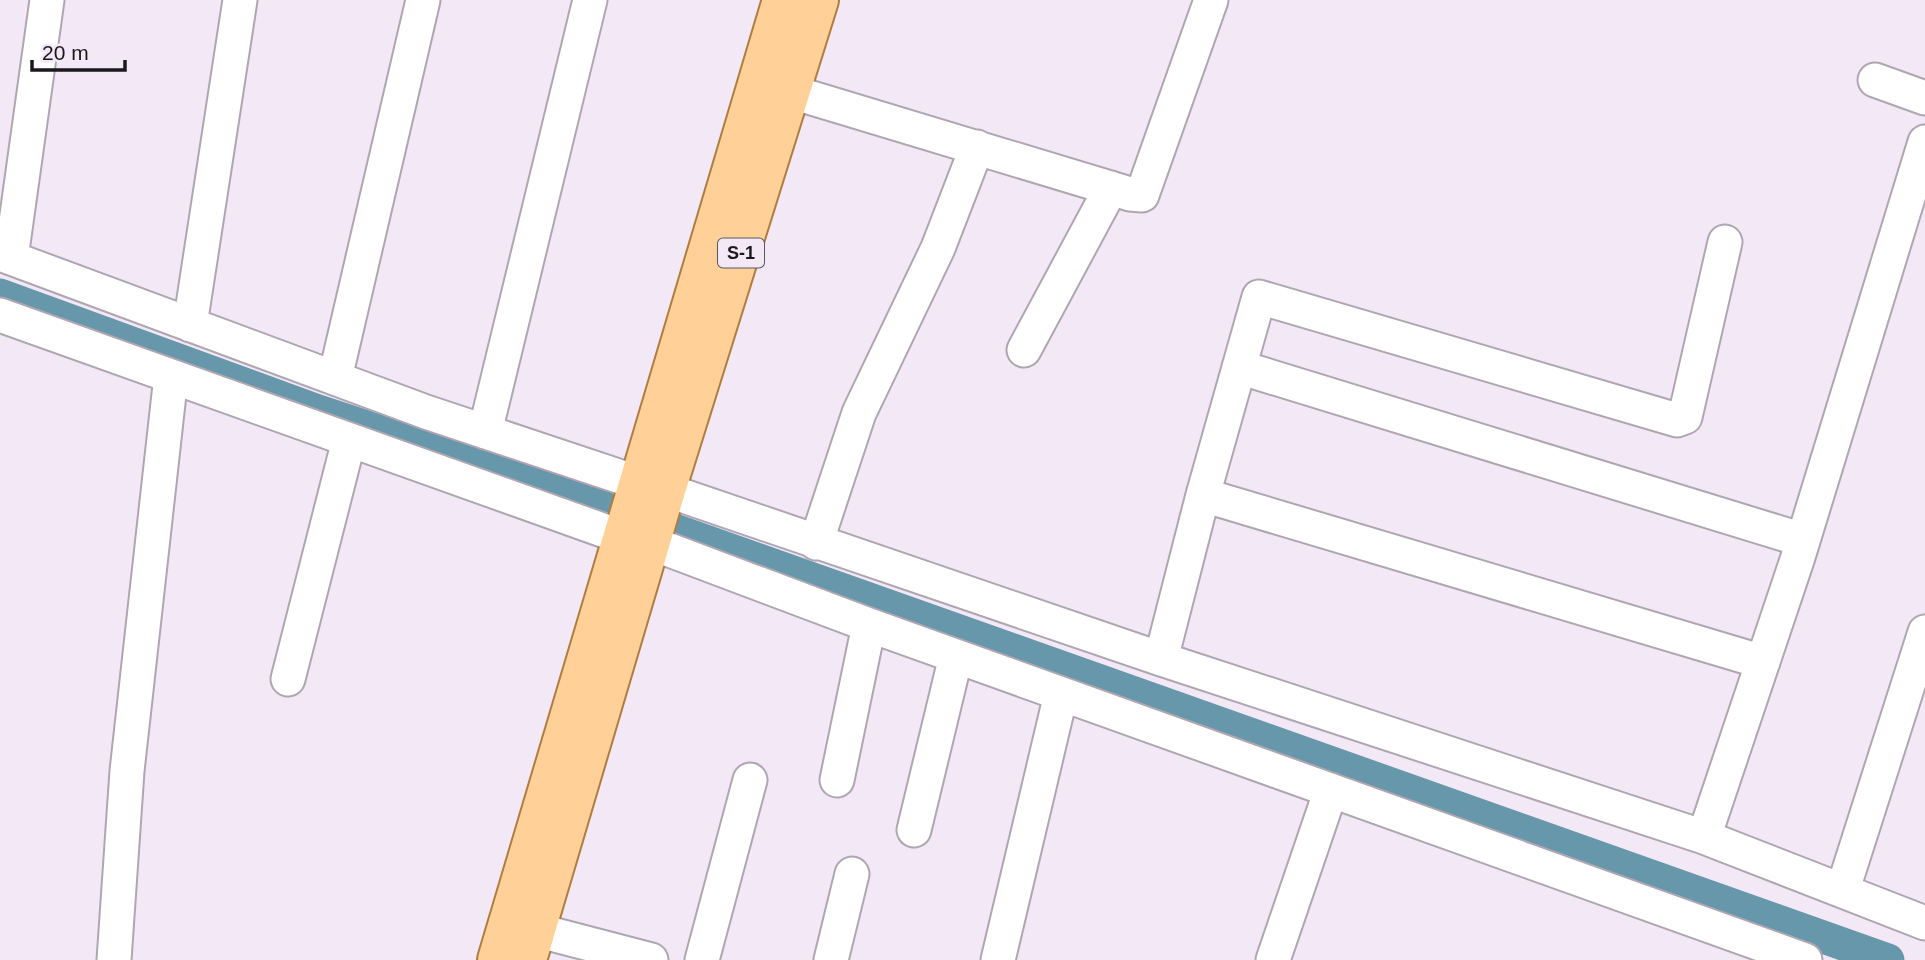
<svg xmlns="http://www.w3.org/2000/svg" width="1925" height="960" font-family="Arial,sans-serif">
<rect width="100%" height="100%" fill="#f3e8f6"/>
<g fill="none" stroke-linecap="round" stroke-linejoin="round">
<path stroke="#6797aa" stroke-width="33" d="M0 295 318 411 601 504 1888 960"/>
<g stroke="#afa6b2" stroke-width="37">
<path id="minor" d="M1875 80 1925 98
M792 92 1130 194 1142 195 1211 0
M0 254 426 412 639 483
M11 258 47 0
M0 315 622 537
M190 325 240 0
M1024 350 1111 188
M1239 367 1803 540
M335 378 423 0
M485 432 590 0
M666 490 1161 659 1704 837 1925 923
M1203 495 1763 662
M651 543 869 625 1805 960
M816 543 859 413 938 248 977 147
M1161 659 1203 495 1259 297 1677 420 1685 417 1725 242
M288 679 349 440
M837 780 869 625
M914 830 956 656
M1704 837 1798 557 1925 142
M1843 889 1925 632
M536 930 651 960
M114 960 127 771 171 376
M702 960 750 780
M831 960 852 874
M998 960 1061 694
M1273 960 1331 790"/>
</g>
<g stroke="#af7d41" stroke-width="42">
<path id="major" d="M497 960 782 0
M527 960 666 490 819 0"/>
</g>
<use href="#minor" stroke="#fff" stroke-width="33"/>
<use href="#major" stroke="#ffd199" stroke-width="38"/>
</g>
<g text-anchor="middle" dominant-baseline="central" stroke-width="5" stroke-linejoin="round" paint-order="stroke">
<rect fill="#f3e8f6" stroke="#5c565d" stroke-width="2" x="718" y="238.5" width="46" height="29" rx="5"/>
<g font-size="18" font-weight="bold" fill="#1b181c">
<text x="741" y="253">S-1</text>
</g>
</g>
<path d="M32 60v10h93v-10" fill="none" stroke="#1b181c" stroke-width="3.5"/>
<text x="42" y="60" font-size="21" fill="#1b181c" stroke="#f3e8f6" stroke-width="5" paint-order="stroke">20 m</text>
</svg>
